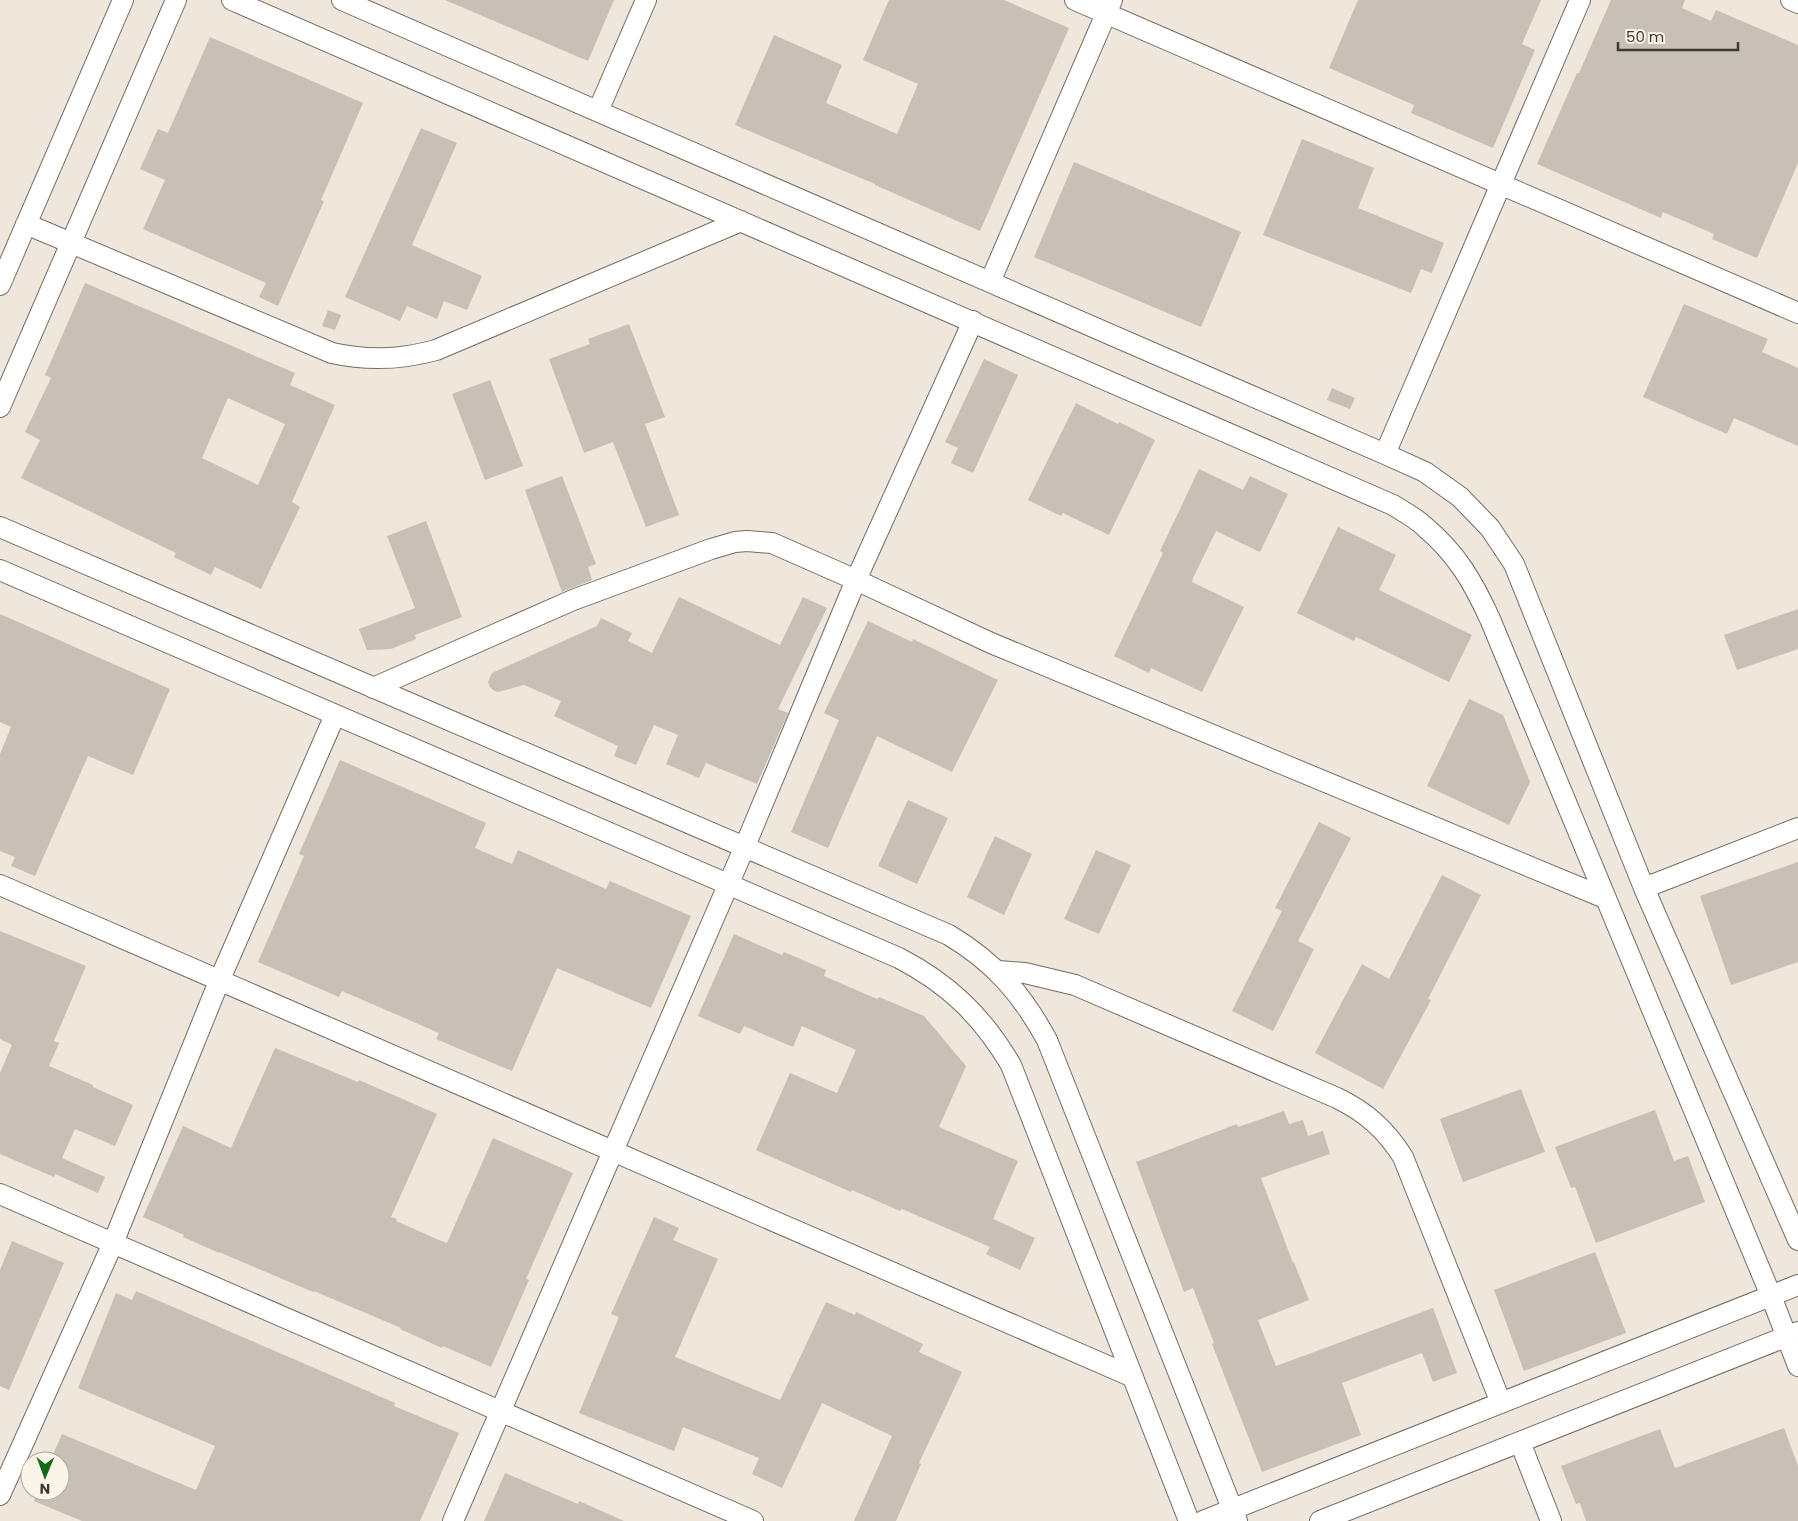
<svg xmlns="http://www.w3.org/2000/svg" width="1798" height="1521" font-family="Poppins,sans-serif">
<rect width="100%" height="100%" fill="#efe6dc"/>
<path fill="#c8bfb6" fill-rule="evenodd" d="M445 0H614L588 61Z
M889 0H1004L1069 28 980 231 875 185V184L735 125 774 35 842 65 826 103 897 134 918 84 863 60Z
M1358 0H1541L1522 44 1535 50 1493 148 1411 113 1414 105 1329 68Z
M1611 0H1685L1682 8 1711 21 1716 10 1798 45V163L1757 258 1712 239 1714 234 1663 212 1661 218 1537 164 1577 73H1579Z
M210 37 363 103 321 200 324 201 278 306 259 297 266 283 143 229 165 180 140 169 158 129 168 133Z
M421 128 457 143 412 245 482 276 467 310 444 301 437 319 407 306 400 321 345 297Z
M1302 139 1374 168 1358 208 1444 243 1432 273 1421 269 1411 293 1263 235Z
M1074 162 1241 232 1201 327 1034 257Z
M85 283 295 373 290 385 335 405 292 502 300 507 261 589 215 567 211 575 174 557 176 553 21 478 40 440 25 432 51 378 45 375ZM228 398 285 424 258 485 202 458Z
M1684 304 1768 339 1762 352 1798 368V446L1734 418 1727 434 1643 397Z
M328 310 341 315 335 330 322 326Z
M629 324 665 417 645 424 679 515 646 527 613 442 584 453 549 359 590 344 588 339Z
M984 359 1018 375 973 473 951 463 958 448 945 442Z
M490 380 523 466 485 480 452 394Z
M1332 388 1355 398 1350 409 1327 400Z
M1076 403 1118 424 1119 422 1155 440 1109 535 1063 513 1061 516 1028 500Z
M1199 469 1243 490 1250 476 1288 494 1260 552 1216 531 1193 578 1192 582 1244 607 1202 692 1151 668 1149 673 1114 656 1163 553 1160 551Z
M562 476 596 564 588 567 592 580 562 592 525 490Z
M426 521 462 617 415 635 416 639 391 649 367 650 359 629 415 608 387 536Z
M1338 527 1396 555 1379 590 1472 635 1449 682 1356 637 1354 641 1297 613Z
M679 597 780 645 803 597 827 608 778 709 788 713 757 784 706 763 699 778 666 764 678 735 654 725 636 765 614 756 618 746 554 716 561 701 524 685 498 692 493 690 490 687 488 682 492 673 597 626 601 618 632 633 628 641 652 653Z
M1798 609V649L1737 670 1724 635Z
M0 614 170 689 133 775 88 756 35 876 11 866 15 857 0 851V754L11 727 0 722Z
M868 621 912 642 913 639 998 680 952 772 877 736 828 848 791 832 839 720 824 713Z
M1469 699 1503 715 1530 782 1509 825 1427 786Z
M340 760 486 823 475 848 512 864 518 850 606 889 610 881 691 916 651 1008 557 968 512 1071 436 1039 439 1033 342 991 339 997 258 962 304 856 299 854Z
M908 800 948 818 917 884 878 866Z
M1319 822 1351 838 1298 941 1314 949 1273 1031 1232 1011 1282 911 1275 908Z
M995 836 1032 854 1004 915 967 897Z
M1096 850 1131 865 1099 934 1064 919Z
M1798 862V962L1731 985 1700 896Z
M1442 875 1481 895 1428 999 1431 1000 1383 1089 1315 1053 1362 964 1389 979Z
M0 931 86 966 54 1041 59 1043 49 1066 93 1085V1087L133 1105 115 1146 75 1129 62 1158 105 1177 98 1193 55 1174 54 1177 0 1154V1073L12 1045 0 1039Z
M734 934 782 955 784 952 826 970 824 976 877 999 879 997 924 1016 966 1066 939 1127 1018 1161 993 1219 1035 1238 1020 1270 986 1254 990 1247 902 1209 900 1211 852 1190 851 1192 756 1150 790 1073 837 1093 856 1050 802 1026 793 1047 744 1026 740 1034 698 1016Z
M275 1048 358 1082 359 1080 437 1114 391 1217 397 1219 396 1221 439 1240 447 1243 493 1138 573 1173 526 1279 529 1280 491 1367 443 1346 442 1348 400 1329 401 1328 314 1291 313 1292 219 1252V1253L183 1237 184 1235 143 1217 183 1126 231 1148Z
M1521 1089 1545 1152 1463 1182 1440 1119Z
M1655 1110 1674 1161 1688 1156 1705 1202 1596 1243 1575 1187 1571 1188 1555 1147Z
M1284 1111 1289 1124 1303 1120 1308 1136 1323 1131 1330 1154 1261 1178 1293 1263 1294 1262 1309 1300 1258 1320 1276 1366 1433 1308 1457 1373 1433 1382 1422 1353 1342 1383 1361 1435 1262 1472 1212 1344 1214 1343 1193 1288 1184 1292 1136 1162 1237 1124 1238 1127Z
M654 1217 679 1228 673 1240 718 1259 675 1357 780 1400 826 1302 855 1315 856 1312 923 1344 919 1352 962 1372 919 1463 921 1464 896 1521H854L892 1436 822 1403 782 1488 752 1474 759 1458 683 1427 674 1451 579 1413 619 1317 611 1314Z
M12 1241 64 1263 9 1390 0 1386V1270Z
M1595 1252 1626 1333 1524 1371 1494 1290Z
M136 1291 326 1373 395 1403 394 1406 459 1433 420 1521H82L34 1501 38 1491H60V1461H50L62 1434 196 1490 215 1446 78 1388 116 1293 132 1300Z
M1784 1428 1798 1466V1521H1586L1580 1503 1576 1504 1561 1466 1660 1429 1675 1468Z
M505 1473 578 1504 579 1501 624 1521H484Z"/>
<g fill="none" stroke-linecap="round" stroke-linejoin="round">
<g stroke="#746d64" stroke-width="22">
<path id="minor" d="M232 0 1393 505C1404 512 1416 518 1425 527 1457 554 1473 582 1490 619L1771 1296 1798 1366
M342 0 1385 454 1425 472 1460 497 1490 528 1514 564 1644 888 1798 1240
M1075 0 1798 313
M1791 0 1798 3
M598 111 646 0
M26 224 332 353C368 361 400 360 436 350L741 221
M990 282 1112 0
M0 285 123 0
M0 407 176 0
M1385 454 1580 0
M0 527 949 935C994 962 1022 994 1047 1040L1237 1521
M0 570 899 958C949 984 982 1016 1011 1065L1189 1521
M373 688 573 600 711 549 735 542 747 541 772 543 856 580 991 643 1605 898
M0 885 1133 1377
M1644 888 1798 828
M998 971 1025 973 1075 985 1337 1098C1366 1112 1386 1130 1403 1157L1501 1403
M0 1194 753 1521
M1520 1442 1551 1521
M0 1495 113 1243 220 979 335 715
M453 1521 745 846 856 580 973 321
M1203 1521 1798 1285
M1320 1521 1798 1332"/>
</g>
<use href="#minor" stroke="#fff" stroke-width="20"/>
</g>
<g transform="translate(45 1476) rotate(181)"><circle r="24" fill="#fcf3e9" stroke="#b0a9a1"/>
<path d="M0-4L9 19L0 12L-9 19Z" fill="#116c16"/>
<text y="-8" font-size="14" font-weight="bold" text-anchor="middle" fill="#3d3a36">N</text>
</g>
<path d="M1618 42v8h120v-8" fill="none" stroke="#3d3a36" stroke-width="2.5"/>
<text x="1626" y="42" font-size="15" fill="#3d3a36" stroke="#fcf3e9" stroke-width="4" paint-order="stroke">50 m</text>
</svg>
